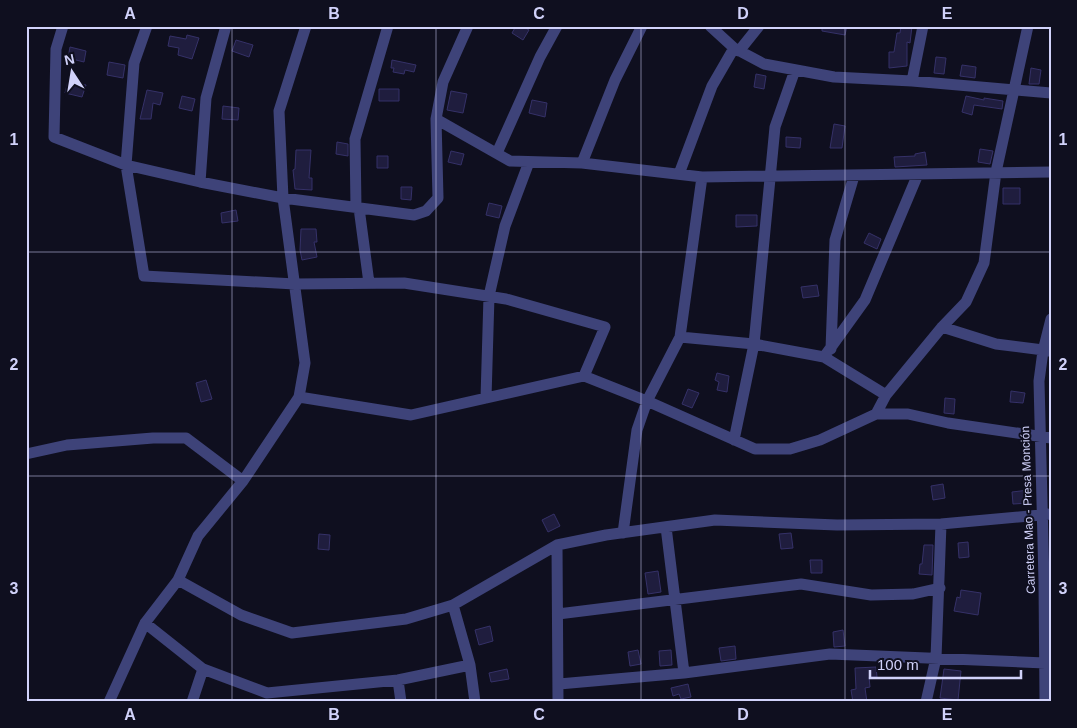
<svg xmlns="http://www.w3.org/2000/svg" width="1077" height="728" font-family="Arial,sans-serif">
<rect width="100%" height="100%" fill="#0f0f1f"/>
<path fill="#1f1d3e" stroke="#353168" d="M516 26H522L529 30 523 40 512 33Z
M822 26H847L845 35 822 31Z
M901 26H912L910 43 907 42V66L889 68V52H894L897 33H900Z
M187 35 199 38 192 59 178 55 179 48 168 46 170 36 186 39Z
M236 40 253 45 249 57 232 51Z
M70 47 86 51 84 62 68 58Z
M936 57 946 58 944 74 934 73Z
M392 60 416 65 414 72 405 70 404 74 393 72 394 68H391Z
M109 62 125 65 123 78 107 75Z
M962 65 976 67 975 78 960 76Z
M1031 68 1041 70 1039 84H1029Z
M756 74 766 76 764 89 754 87Z
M68 81 86 85 82 97 65 93Z
M379 89H399V101H379Z
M147 90 163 93 160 105 153 103 151 119H140Z
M451 91 467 94 463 113 447 110Z
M182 96 195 99 192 111 179 108Z
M966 96 984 100V98L1003 101 1002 109 974 105 972 115 962 112Z
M532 100 547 103 545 117 529 113Z
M223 106 239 108 238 120 222 119Z
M834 124 845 126 842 148H830Z
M786 137 801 138 800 148 786 147Z
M337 142 348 144V156L336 154Z
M980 149 993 151 990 164 978 162Z
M296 150H311L309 178H312V190L295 189 293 170 295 169Z
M451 151 464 154 461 165 448 162Z
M925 152 927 165 895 167 894 157 915 156V154Z
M377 156H388V168H377Z
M401 187H412L411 200 401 199Z
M1003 188H1020V204H1003Z
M489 203 502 206 499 218 486 215Z
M236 210 238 221 222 223 221 213Z
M736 215H757V226L736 227Z
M301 229H316L317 242H314L317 257 302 260 300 250Z
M869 233 881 239 877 249 864 243Z
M817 285 819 296 803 298 801 287Z
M717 373 729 376 727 392 717 390 719 382 715 380Z
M206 380 212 399 201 402 196 383Z
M688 389 699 393 692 408 682 404Z
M1011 391 1025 393 1023 403 1010 402Z
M945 398 955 399 954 414 944 413Z
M943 484 945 498 933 500 931 486Z
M1029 490 1030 503 1013 504 1012 492Z
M554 514 560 526 548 532 542 520Z
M791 533 793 548 781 549 779 534Z
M319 534 330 535 329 550 318 549Z
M968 542 969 557 959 558 958 543Z
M924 545H933L932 575 919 574 920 564H922Z
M810 560H822V573H811Z
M658 571 661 592 648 594 645 573Z
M961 590 981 593 978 615 954 611 957 597 960 598Z
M490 626 493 641 479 645 475 630Z
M843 630 845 646 834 647 833 632Z
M735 646 736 659 721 661 719 648Z
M638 650 641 664 630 666 628 652Z
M671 650 672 665 660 666 659 651Z
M876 667 877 677H869L870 687 865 688 867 702H853L851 690 856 689 855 668Z
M507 669 509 679 491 682 489 673Z
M944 669 961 671 958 700 940 698Z
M688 684 691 697 681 699 679 694 673 696 671 688Z"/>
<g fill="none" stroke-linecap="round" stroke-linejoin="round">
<path stroke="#3e4379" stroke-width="11" d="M63 26 56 49 54 137 126 165 200 182 283 198 414 215 426 211 438 198 436 119 443 82 468 26
M147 26 134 63 126 165 144 276 295 284 404 283 506 299 605 327 584 376
M710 26 734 48 764 64 834 77 912 81 1051 93
M739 51 759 26
M912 81 923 26
M436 119 510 161 582 163 702 177 1051 172
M497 153 540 57 557 26
M582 163 615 80 642 26
M679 174 712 86 734 48
M200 182 206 98 226 26
M356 208 355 139 388 26
M359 208 369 283
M942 327 996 344 1051 351
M680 337 754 344 824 357 886 395
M831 349 835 240 854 176
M824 357 865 300 918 174
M299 397 411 415 584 376 647 401 755 449H790L820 440 876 414H908L948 423 1051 438
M486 398 489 296 505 226 529 162
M876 414 886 395 942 327 966 302 984 263 996 172 1028 26
M734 440 754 344 775 127 795 70
M26 454 67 445 153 438H186L243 481
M666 527 684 673
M623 533 637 430 647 401 680 337 702 177
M557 545 558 702
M178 580 241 615 292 633 406 619 453 605 557 545 606 535 715 520 837 525 941 524 1051 514
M453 605 470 665 475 702
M558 614 801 584 871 595 913 594 940 588
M145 623 203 669 267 693 398 680 470 665
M398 680 401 702
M559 684 684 673 830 654 1045 663
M109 702 145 623 178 580 198 536 243 481 299 397 305 363 283 198 279 111 306 26
M192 702 203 669
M926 702 936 658 941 524
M1045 702 1044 582 1039 381 1043 351 1051 319"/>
</g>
<path fill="none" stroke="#d1d2fa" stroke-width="1" stroke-opacity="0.55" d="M232 26V702M436 26V702M641 26V702M845 26V702M26 252H1051M26 476H1051"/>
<g text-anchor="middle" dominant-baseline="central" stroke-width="4" stroke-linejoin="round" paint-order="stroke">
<g font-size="12" fill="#d1d2fa" stroke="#0f0f1f">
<text transform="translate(1028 510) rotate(-92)">Carretera Mao - Presa Monción</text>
</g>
</g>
<rect width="1077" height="728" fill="none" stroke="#0f0f1f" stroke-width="55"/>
<g transform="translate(72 72) rotate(348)" stroke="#0f0f1f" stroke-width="4" paint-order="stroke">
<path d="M0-4L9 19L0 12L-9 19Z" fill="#d1d2fa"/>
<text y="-8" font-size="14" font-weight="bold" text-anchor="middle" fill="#d1d2fa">N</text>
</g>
<path d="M870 670v8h151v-8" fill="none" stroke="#d1d2fa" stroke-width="2.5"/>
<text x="877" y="670" font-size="15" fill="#d1d2fa" stroke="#0f0f1f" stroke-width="4" paint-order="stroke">100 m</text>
<rect x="28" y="28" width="1022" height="672" fill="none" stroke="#d1d2fa" stroke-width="2"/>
<g font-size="16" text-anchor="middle" font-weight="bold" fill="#d1d2fa">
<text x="130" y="19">A</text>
<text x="334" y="19">B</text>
<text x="539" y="19">C</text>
<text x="743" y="19">D</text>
<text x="947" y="19">E</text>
<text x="14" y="145">1</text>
<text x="1063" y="145">1</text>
<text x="14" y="370">2</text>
<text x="1063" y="370">2</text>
<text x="14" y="594">3</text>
<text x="1063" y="594">3</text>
<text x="130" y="720">A</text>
<text x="334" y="720">B</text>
<text x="539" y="720">C</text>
<text x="743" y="720">D</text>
<text x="947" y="720">E</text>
</g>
</svg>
